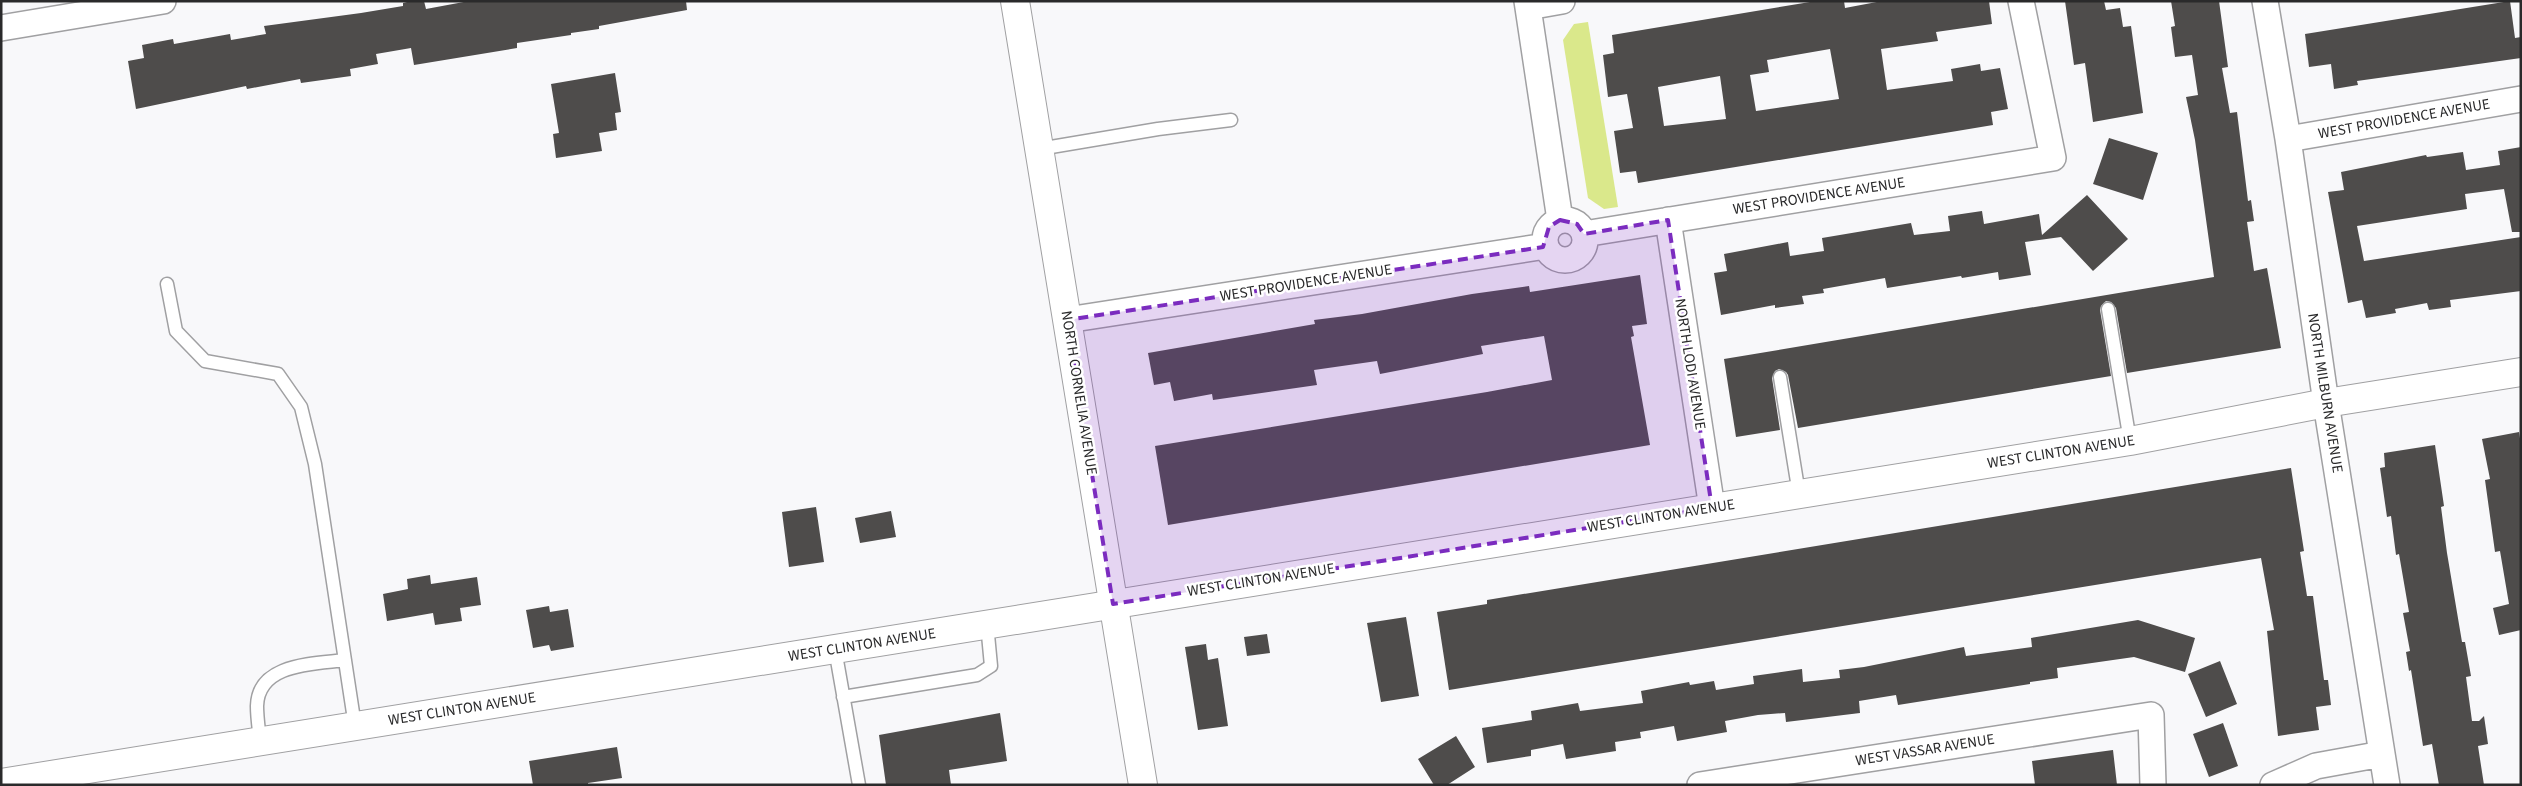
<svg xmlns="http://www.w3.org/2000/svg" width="2522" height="786" font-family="'Source Sans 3',sans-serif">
<rect width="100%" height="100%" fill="#f8f8fa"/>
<path fill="#dae88b" d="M1588 22 1618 207 1604 209 1588 198 1563 40 1574 24Z"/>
<path fill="#4e4c4b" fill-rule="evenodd" d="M411 1H424L426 9 469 1H686L687 10 599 26V29L571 33V35L517 43V48L414 65 411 48 376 54 378 64 350 69 351 76 301 83 300 79 247 89 246 86 136 109 128 61 144 58 142 45 173 39 174 44 230 34 231 40 266 34 264 26 361 13 403 6V3Z
M1816 1H1844L1845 8 1882 1H1989L1992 24 1936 32 1938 41 1881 49 1887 90 1953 81 1951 69 1980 64 1981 71 2000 68 2008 109 1991 112 1993 125 1957 131 1638 183 1636 171 1620 173 1614 131 1633 128 1627 94 1608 97 1603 55 1614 53 1612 35ZM1830 49 1839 99 1756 111 1750 75 1769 72 1767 60ZM1720 76 1726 119 1664 126 1658 87Z
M2065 1H2104L2106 10 2120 8 2123 27 2131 26 2143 113 2093 122 2085 63 2074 65Z
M2171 1H2219L2228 67 2222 68 2230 113 2237 112 2248 201 2251 200 2254 221 2247 222 2254 271 2267 268 2281 348 2127 373 2116 308 2111 302 2106 301 2101 306 2100 310 2111 376 1798 428 1788 375 1786 372 1779 369 1775 371 1772 378 1780 430 1736 437 1724 359 2214 277 2195 140 2186 97 2198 95 2192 55 2175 57 2171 27 2175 26Z
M2510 1 2515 38 2521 37V58L2357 81 2358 85 2334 89 2331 64 2309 67 2305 34Z
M615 73 621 112 615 113 617 130 599 133 602 151 556 158 553 134 559 133 551 84Z
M2109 138 2158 153 2143 200 2093 184Z
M2521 147V232H2512L2504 189 2465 194 2467 209 2357 226 2364 261 2521 237V291L2450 300 2451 307 2429 310 2427 303 2395 309 2396 313 2366 318 2362 300 2348 303 2328 192 2344 190 2341 172 2426 155 2427 157 2463 152 2466 170 2500 165 2498 151Z
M2087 195 2128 239 2093 271 2061 237 2025 242 2031 275 1999 280 1998 272 1962 278 1961 276 1887 288 1885 278 1823 289 1824 293 1802 296 1804 304 1775 308V305L1721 315 1714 273 1727 271 1724 254 1788 242 1790 256 1824 251 1822 238 1911 223 1914 235 1950 231 1948 216 1982 211 1984 224 2039 214 2042 235Z
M1640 275 1647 324 1632 326 1634 336 1631 337 1650 445 1168 525 1155 446 1487 392 1552 380 1544 336 1481 346 1483 354 1380 374 1377 361 1314 370 1317 385 1213 400 1212 394 1174 401 1170 382 1154 385 1148 353 1315 324 1314 320 1362 314 1472 294 1529 286 1530 292Z
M2519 432 2521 445V630L2499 635 2493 608 2509 604 2500 551 2495 552 2485 480 2490 479 2482 439Z
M2435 445 2444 506 2441 507 2447 553 2462 642H2465L2471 676 2466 677 2472 721H2479L2484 716 2488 744 2478 746 2484 785H2439L2432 744 2423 746 2411 670 2409 671 2406 652 2410 651 2403 613 2409 612 2399 554 2396 555 2391 516 2387 517 2380 468 2385 467 2384 453Z
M2291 468 2304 551 2300 552 2307 596H2313L2324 680H2328L2331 705 2316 707 2319 730 2278 736 2267 631 2274 630 2261 558 1449 690 1437 612 1487 604V600Z
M816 507 824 562 789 567 782 512Z
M891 511 896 537 860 543 855 518Z
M430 575 431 584 477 577 481 605 460 608 462 621 435 625 433 613 387 621 383 594 408 589 407 579Z
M549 606 550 612 568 609 574 647 551 651 549 645 533 648 526 610Z
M1406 617 1419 696 1381 702 1367 623Z
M2138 620 2195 638 2185 672 2134 657 2057 668 2058 678 2030 682V684L1898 705 1896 695 1859 701 1860 713 1786 722 1785 713 1758 715 1725 721 1727 732 1677 741 1674 726 1640 732 1641 738 1615 742 1616 751 1566 759 1563 744 1531 750V756L1487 763 1482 728 1532 720 1531 711 1578 703 1580 711 1643 703 1641 691 1689 682 1690 685 1714 681 1716 690 1754 684 1753 676 1802 669 1803 682 1840 678 1839 670 1864 667 1964 647 1966 656 2032 647 2031 638Z
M1267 634 1270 653 1247 656 1244 637Z
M1206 644 1208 660 1218 658 1228 726 1198 730 1185 647Z
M2220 661 2237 704 2206 717 2188 674Z
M1000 713 1007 761 949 770 951 785H886L879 735Z
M2223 723 2238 766 2209 777 2193 734Z
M1456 736 1475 767 1447 785H1434L1418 759Z
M617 747 622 778 588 783V785H533L529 761Z
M2113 750 2117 785H2035L2032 761Z"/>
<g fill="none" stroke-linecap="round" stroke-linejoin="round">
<g stroke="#a0a0a2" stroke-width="15">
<path id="service" d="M1039 149 1158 129 1231 120
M167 284 176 331 205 361 278 374 301 407 315 464 355 726
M2108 309 2130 441
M1780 377 1799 494
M835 649 859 785
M843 697 977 675 991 666 987 624
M260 741C259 730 257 718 257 706 258 663 314 664 345 660"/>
</g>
<g stroke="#a0a0a2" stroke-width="28">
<path id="minor" d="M1527 1 1560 220
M2265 1 2288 139 2326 403 2387 785
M1528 7 1562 1
M1 28 163 1
M2288 139 2521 99
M1668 220 1712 508
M1545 240a20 20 0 1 1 40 0a20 20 0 1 1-40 0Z
M1584 234 2053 158 2021 1
M1067 320 1546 246
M1700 785 2151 715 2153 785
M2273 785 2316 766 2382 754"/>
</g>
<g stroke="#a0a0a2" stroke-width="30">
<path id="tertiary" d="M1015 1 1143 785"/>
</g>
<g stroke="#a0a0a2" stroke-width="30">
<path id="secondary" d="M1 783 2130 441 2326 403 2521 372"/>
</g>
<use href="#service" stroke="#fff" stroke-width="12"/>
<use href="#minor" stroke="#fff" stroke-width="25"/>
<use href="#tertiary" stroke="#fff" stroke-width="28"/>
<use href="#secondary" stroke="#fff" stroke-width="28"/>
</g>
<path fill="#7b2cbf" fill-opacity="0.2" stroke="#7b2cbf" stroke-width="4" stroke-dasharray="10 6" stroke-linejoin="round" d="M1560 220 1577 224 1584 234 1668 220 1712 508 1113 604 1067 320 1543 247 1549 227Z"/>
<g text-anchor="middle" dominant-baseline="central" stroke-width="5" stroke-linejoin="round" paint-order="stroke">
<g font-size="15" fill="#2a2a2b" stroke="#fff">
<text transform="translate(2404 119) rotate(-10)">WEST PROVIDENCE AVENUE</text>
<text transform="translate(1819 196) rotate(-9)">WEST PROVIDENCE AVENUE</text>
<text transform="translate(1306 283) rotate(-9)">WEST PROVIDENCE AVENUE</text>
<text transform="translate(1690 364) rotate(81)">NORTH LODI AVENUE</text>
<text transform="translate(1079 393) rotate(81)">NORTH CORNELIA AVENUE</text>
<text transform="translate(2325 393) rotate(81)">NORTH MILBURN AVENUE</text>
<text transform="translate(2061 452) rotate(-9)">WEST CLINTON AVENUE</text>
<text transform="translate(1661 516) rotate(-9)">WEST CLINTON AVENUE</text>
<text transform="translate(1261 580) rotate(-9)">WEST CLINTON AVENUE</text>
<text transform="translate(862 645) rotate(-9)">WEST CLINTON AVENUE</text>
<text transform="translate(462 709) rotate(-9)">WEST CLINTON AVENUE</text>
<text transform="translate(1925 750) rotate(-9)">WEST VASSAR AVENUE</text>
</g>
</g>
<rect width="2522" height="786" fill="none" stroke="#2a2a2b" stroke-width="5"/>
</svg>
